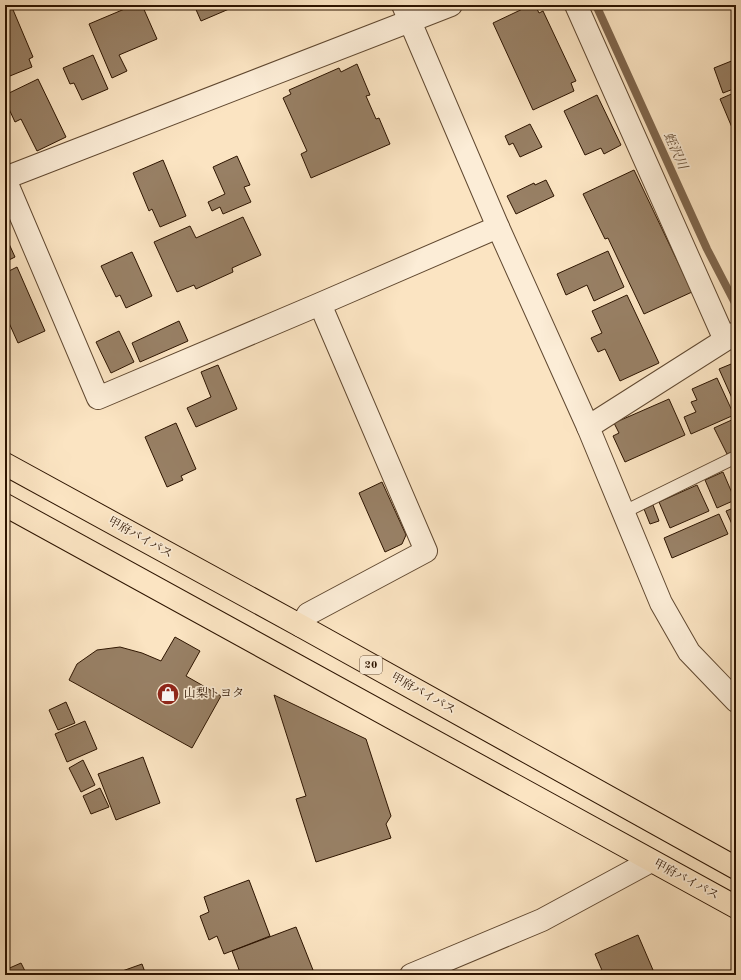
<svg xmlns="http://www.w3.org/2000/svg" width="741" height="980" font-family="'Old Standard TT','Noto Serif JP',serif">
<rect width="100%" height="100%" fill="#fbe4c2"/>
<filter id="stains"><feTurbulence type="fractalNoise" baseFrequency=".005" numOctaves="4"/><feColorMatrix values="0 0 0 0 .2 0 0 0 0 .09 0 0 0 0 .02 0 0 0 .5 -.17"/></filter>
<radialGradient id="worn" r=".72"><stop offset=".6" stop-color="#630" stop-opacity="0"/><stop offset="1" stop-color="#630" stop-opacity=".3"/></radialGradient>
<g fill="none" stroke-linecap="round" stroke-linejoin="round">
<path stroke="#7f664d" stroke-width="8" d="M596 5 707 249 736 305"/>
</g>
<path fill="#988065" stroke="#2d1400" d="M5 5H11L33 57 29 59 32 67 5 78Z
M134 5H142L157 39 119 55 127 71 112 78 89 24Z
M194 5H236V6L201 21Z
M531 5H535L539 13 543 11 576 81 571 83 574 91 533 110 493 23Z
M93 55 108 89 82 100 74 83 70 84 63 68Z
M734 60 736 66V88L723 93 714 68Z
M357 64 370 95 366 96 376 119 379 118 390 144 311 178 301 154 307 151 283 98 291 94 289 90 339 68 341 72Z
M38 79 66 137 37 151 21 119 15 122 9 109 5 111V95Z
M736 92V137L720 99Z
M597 95 621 145 604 154 601 148 585 155 564 111Z
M530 124 542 147 520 157 513 143 509 145 505 136Z
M237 156 250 185 244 187 251 202 223 214 220 207 212 211 208 202 225 194 213 167Z
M163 160 186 216 160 227 152 209 149 211 133 173Z
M634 170 692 292 644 314 608 238 605 239 583 194Z
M546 180 554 196 516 214 507 196 534 183 535 185Z
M243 217 261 255 232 268 233 272 196 289 194 285 177 292 154 242 190 226 196 238Z
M5 235 15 257 5 262Z
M608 251 624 287 594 301 587 285 566 295 557 274Z
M132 252 152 296 126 308 120 295 116 297 101 266Z
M17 267 45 331 18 343 5 314V273Z
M627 295 659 363 620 381 605 349 598 352 591 338 602 333 592 311Z
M179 321 188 341 140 362 132 343Z
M119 331 134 362 111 373 96 342Z
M736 362V407L719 369Z
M218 365 237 409 196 427 187 408 211 397 201 372Z
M717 378 734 415 691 434 684 417 696 412 691 402 697 400 692 389Z
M669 399 685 435 625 462 613 436 619 433 614 423Z
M736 418V450L727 454 714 428Z
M176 423 196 469 181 476 183 480 167 487 145 437Z
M723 472 735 500 717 508 705 480Z
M382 482 406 535 402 544 385 552 359 493Z
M697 485 709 511 670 528 659 502Z
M653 505 659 521 650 524 644 509Z
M736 507V533L726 511Z
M719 514 728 534 672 558 664 538Z
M175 637 200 651 186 676 221 696 192 748 69 680 77 664 97 650 120 647 142 653 161 661Z
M274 695 366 739 391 816 386 824 391 838 316 862 296 799 306 796Z
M66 702 75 723 58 730 49 710Z
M85 721 97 749 67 762 55 734Z
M143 757 160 803 116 820 98 774Z
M83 760 95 785 81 792 69 768Z
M100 788 109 807 91 814 83 796Z
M249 880 270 936 224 954 217 936 209 940 200 916 209 912 204 897Z
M296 927 313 970 300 975H241L232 951Z
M638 935 653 970 644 975H604L595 954Z
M21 963 27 975H5V970Z
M142 964 146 975H111Z"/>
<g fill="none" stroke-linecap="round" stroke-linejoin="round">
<g stroke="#604830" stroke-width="14">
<path id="service" d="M624 512 736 457"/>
</g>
<g stroke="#604830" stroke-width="24">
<path id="minor" d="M576 5 725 340
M5 178 410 21
M5 179 98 398 320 304 498 227
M588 427 736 333
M301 626 308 614 426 551 320 304
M411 975 542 920 651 861"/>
</g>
<g stroke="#604830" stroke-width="24">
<path id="tertiary" d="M403 5 498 227 588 427 661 603 689 652 736 701
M410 21 451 5"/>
</g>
<g stroke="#2d1400" stroke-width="24">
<path id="trunk" d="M5 464 301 626 736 868
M5 505 736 907"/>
</g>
<use href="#service" stroke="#fcedd7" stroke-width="12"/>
<use href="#minor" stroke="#fcedd7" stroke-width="22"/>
<use href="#tertiary" stroke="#fcedd7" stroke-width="22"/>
<use href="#trunk" stroke="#fbe4c2" stroke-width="22"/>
</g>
<defs>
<g id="shop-disc" transform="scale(1.15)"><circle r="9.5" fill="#8f2418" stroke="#fcedd7"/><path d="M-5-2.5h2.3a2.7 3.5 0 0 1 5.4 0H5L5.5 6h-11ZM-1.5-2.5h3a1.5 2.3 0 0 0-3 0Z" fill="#fff"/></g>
</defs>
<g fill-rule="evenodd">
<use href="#shop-disc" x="168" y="694"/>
</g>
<g text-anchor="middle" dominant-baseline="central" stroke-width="3.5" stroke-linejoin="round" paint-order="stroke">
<rect fill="#fcedd7" stroke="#6b5540" stroke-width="1" x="360" y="656" width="22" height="18" rx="3"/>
<g font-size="11" font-weight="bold" fill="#2d1400">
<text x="371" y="665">20</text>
</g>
<g font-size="12" fill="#2d1400" stroke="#fcedd7">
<text transform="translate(140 538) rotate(29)">甲府バイパス</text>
<text transform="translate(423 694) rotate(29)">甲府バイパス</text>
<text transform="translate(686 880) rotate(28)">甲府バイパス</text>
</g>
<g font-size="12" fill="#2d1400" stroke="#fcedd7" text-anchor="start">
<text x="184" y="694">山梨トヨタ</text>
</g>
<g font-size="13" font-style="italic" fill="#634b33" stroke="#fcedd7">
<text transform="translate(675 151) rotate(66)">蛭沢川</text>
</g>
</g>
<rect width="741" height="980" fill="none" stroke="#fbe4c2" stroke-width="20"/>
<rect x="6" y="6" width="729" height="968" fill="none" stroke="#2d1400" stroke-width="2"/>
<rect x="10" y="10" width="721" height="960" fill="none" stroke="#2d1400"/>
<rect width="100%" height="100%" filter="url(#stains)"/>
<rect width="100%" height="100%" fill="url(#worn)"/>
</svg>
